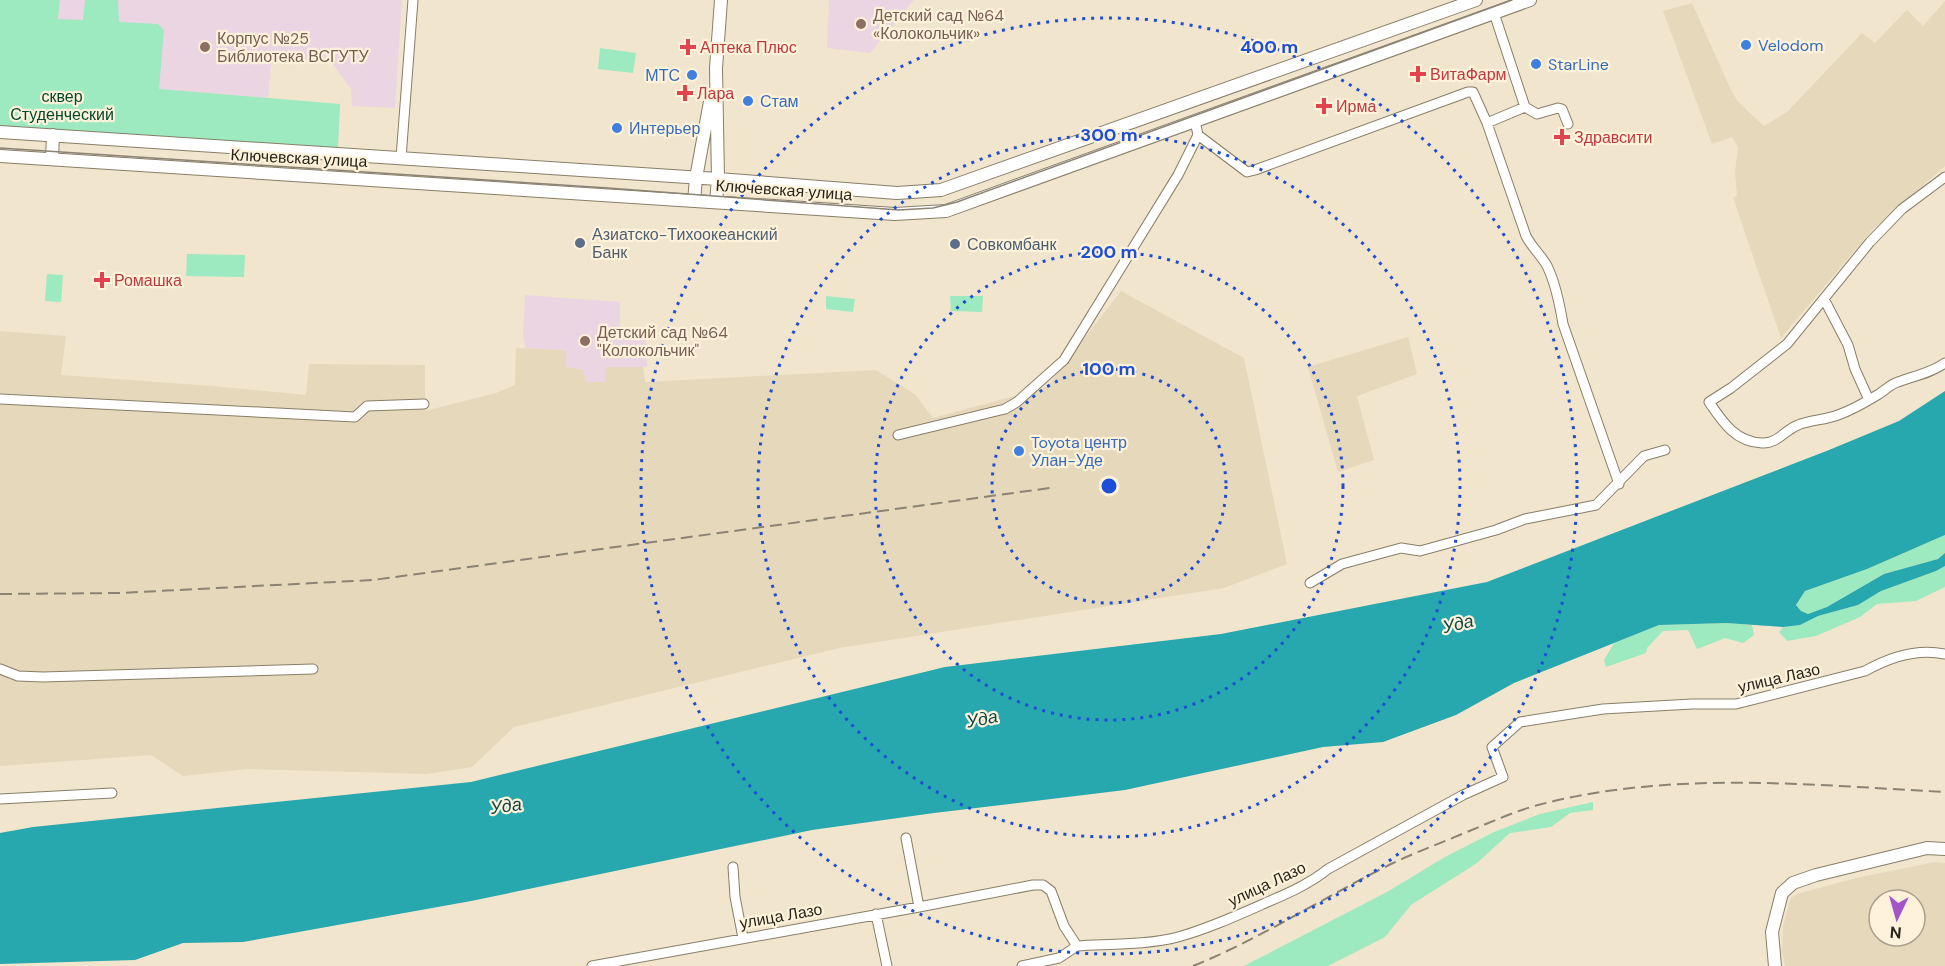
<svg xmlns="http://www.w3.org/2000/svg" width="1945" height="966" font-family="'DM Sans',sans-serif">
<rect width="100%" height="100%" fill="#f1e5cd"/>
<path fill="#e6d8ba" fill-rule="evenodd" d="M1945 1V166L1872 230 1781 338 1733 198 1737 195 1735 172 1738 147 1732 137 1712 144 1663 11 1692 3 1730 88 1738 102 1764 126 1787 112 1862 33 1875 43 1907 10 1923 26Z
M1121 291 1244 358 1287 564 1224 588 839 648 514 727 472 767 427 774 247 769 183 776 151 755 0 766V331L66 336 61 375 213 386 306 395 309 364 425 365V411L496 393 515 385 516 348 566 350 584 370 586 382H605V367H643L645 382 876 370 916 395 933 418 1047 387Z
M1408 337 1417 374 1357 396 1374 460 1338 472 1308 367Z
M1935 862 1945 863V966H1785L1782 952 1783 927 1788 907 1791 898 1797 894 1856 878ZM1879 900H1915V936H1879Z"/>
<path fill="#ebd5e3" d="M0 0H402L395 108 352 106 351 89 333 64 272 57 268 98 95 84Z
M829 0H914L870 53 827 48Z
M525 295 620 302V331L646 332 647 367H605V382H586L583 370 566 367V350L525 348 523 334Z"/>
<path fill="#9de9c0" d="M0 0H60L58 19 83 20 85 0H118L119 22 158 24 164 30 159 89 340 104 338 148 0 126Z
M600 48 636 53 633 73 598 69Z
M187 254 245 255 244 277 186 276Z
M47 274 63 275 61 302 45 301Z
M826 296 855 299 853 312 826 309Z
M950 296H983L982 312 951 311Z
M1945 535V553L1938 559 1884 574 1827 607 1808 614 1801 611 1796 605 1805 591 1867 569Z
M1945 566V587L1916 601 1877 604 1860 617 1816 636 1787 641 1779 632 1783 627 1800 625 1818 616 1858 605 1881 591 1936 571Z
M1726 623 1752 625 1754 635 1743 643 1725 638 1697 649 1688 630 1663 631 1647 648 1646 653 1606 667 1604 660 1614 643 1659 625Z
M1593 802V810L1570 813 1551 827 1510 833 1477 863 1411 905 1385 937 1328 966H1244L1387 892 1445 857 1494 832 1540 814Z"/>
<path fill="#27a7ae" d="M1945 391V535L1867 569 1805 591 1796 605 1801 611 1808 614 1827 607 1884 574 1938 559 1945 553V566L1936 571 1881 591 1858 605 1818 616 1800 625 1783 627 1726 623 1659 625 1514 683 1456 715 1383 742 1323 747 1125 790 934 813 812 830 471 901 243 942 183 943 135 960 0 964V833L33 827 471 782 945 667 1221 634 1487 582 1829 450 1899 421Z"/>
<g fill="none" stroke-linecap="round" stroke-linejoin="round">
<g stroke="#887e68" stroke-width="11">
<path id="street" d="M1494 13 1525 107 1537 114 1558 108 1562 109 1568 124
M1487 123 1525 107
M1198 135 1247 172 1255 170 1468 92H1473L1487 123 1526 236C1532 248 1544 258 1548 268 1556 285 1560 306 1563 324L1619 484
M401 158 413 0
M1945 177 1902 209 1870 242 1787 344 1731 388 1709 402C1722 421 1735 442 1762 443 1777 444 1785 430 1798 425 1810 420 1825 420 1838 415 1852 410 1866 402 1879 394 1885 390 1891 384 1898 382 1916 375 1929 374 1945 363
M1824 299 1848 345 1855 369 1869 400
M0 399 355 417 367 406 424 404
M898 435 1005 409 1017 402 1064 360 1178 175 1198 135 1195 121
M1310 583 1342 564 1401 548 1420 551 1496 530 1525 519 1596 505 1644 456 1665 450
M0 669 18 676 43 677 313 669
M0 799 112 793
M906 838 919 907
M733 867 735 897 743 938
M876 914 887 966
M1077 946C1109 944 1148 945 1178 937 1207 929 1236 916 1263 904 1286 894 1308 885 1328 869L1463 795 1503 777 1492 747 1520 722 1603 709 1692 704H1736L1865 671C1888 658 1917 648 1945 654
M592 966 919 907 1033 885H1043L1051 891 1064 926 1077 946
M1022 966 1059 958 1077 946"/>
</g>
<g stroke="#887e68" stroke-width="14">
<path id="secondary" d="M0 132 718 179 897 193 941 190 1476 0
M0 156 895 214 946 211 1530 0
M52 159 53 135
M694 201 696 178 711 96
M716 202 718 179 716 68 721 0
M1775 966 1772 932 1782 893 1793 883 1816 875 1927 848 1945 849"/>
</g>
<use href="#street" stroke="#fff" stroke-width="9"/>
<use href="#secondary" stroke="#fff" stroke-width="12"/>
<path stroke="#8b8373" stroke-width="1.5" d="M0 148 608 188 899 210 933 208 957 202 1512 0"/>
<path stroke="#8b8373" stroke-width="2" stroke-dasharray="12 6" stroke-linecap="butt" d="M0 594 120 593 373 580 1050 488
M1193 966C1262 938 1324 897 1391 864 1414 853 1438 844 1462 834 1487 824 1512 812 1538 805 1671 770 1810 785 1945 792"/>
</g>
<g fill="none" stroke="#1d4ed8" stroke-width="3" stroke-dasharray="3 6">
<circle cx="1109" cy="486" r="117"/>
<circle cx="1109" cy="486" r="234"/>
<circle cx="1109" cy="486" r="351"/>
<circle cx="1109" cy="486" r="468"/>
</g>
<g fill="#8d6e63" stroke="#fef3da" stroke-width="2">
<circle cx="861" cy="24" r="6"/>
<circle cx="205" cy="47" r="6"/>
<circle cx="585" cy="341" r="6"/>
</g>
<g fill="#3f7fe0" stroke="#fef3da" stroke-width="2">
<circle cx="1746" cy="45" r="6"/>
<circle cx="1536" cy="64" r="6"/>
<circle cx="692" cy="75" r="6"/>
<circle cx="748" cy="101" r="6"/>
<circle cx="617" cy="128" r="6"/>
<circle cx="1019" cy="451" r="6"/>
</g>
<g fill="#e0444e" stroke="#fef3da" stroke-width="2">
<path d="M685 38h6v6h6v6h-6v6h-6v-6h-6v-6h6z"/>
<path d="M1415 65h6v6h6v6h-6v6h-6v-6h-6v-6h6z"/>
<path d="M682 84h6v6h6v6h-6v6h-6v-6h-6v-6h6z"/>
<path d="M1321 97h6v6h6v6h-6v6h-6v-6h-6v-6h6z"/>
<path d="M1559 128h6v6h6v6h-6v6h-6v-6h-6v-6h6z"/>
<path d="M99 271h6v6h6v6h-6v6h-6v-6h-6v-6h6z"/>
</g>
<g fill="#5c6f8a" stroke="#fef3da" stroke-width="2">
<circle cx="580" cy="243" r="6"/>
<circle cx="955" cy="244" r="6"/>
</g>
<g text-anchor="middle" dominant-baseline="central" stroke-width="4.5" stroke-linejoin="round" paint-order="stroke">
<g font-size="16" fill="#785e54" stroke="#fef3da" text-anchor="start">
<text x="873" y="15">Детский сад №64<tspan x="873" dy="18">«Колокольчик»</tspan></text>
<text x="217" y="38">Корпус №25<tspan x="217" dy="18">Библиотека ВСГУТУ</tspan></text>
<text x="597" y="332">Детский сад №64<tspan x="597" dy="18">"Колокольчик"</tspan></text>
</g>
<g font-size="16" fill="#366cbe" stroke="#fef3da" text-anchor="start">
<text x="1758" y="45">Velodom</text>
<text x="1548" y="64">StarLine</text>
<text x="680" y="75" text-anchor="end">МТС</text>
<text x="760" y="101">Стам</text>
<text x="629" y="128">Интерьер</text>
<text x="1031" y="442">Toyota центр<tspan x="1031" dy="18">Улан-Уде</tspan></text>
</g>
<g font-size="16" fill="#be3a42" stroke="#fef3da" text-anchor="start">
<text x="700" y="47">Аптека Плюс</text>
<text x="1430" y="74">ВитаФарм</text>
<text x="697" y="93">Лара</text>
<text x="1336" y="106">Ирма</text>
<text x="1574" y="137">Здравсити</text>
<text x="114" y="280">Ромашка</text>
</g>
<g font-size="16" fill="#00482c" stroke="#fef3da">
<text x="62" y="96">сквер<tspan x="62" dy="18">Студенческий</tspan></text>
</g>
<g font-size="16" fill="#29251c" stroke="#fef3da">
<text transform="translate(299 158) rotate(3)">Ключевская улица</text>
<text transform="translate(784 190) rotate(4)">Ключевская улица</text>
<text transform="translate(1779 678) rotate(-13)">улица Лазо</text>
<text transform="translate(1267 884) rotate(-25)">улица Лазо</text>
<text transform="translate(781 916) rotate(-10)">улица Лазо</text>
</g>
<g font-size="16" fill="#4e5e75" stroke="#fef3da" text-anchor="start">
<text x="592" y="234">Азиатско-Тихоокеанский<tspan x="592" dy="18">Банк</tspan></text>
<text x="967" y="244">Совкомбанк</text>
</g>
<g font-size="18" font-style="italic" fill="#0f4547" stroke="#fef3da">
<text transform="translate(1458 624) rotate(-13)">Уда</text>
<text transform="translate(982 719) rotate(-11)">Уда</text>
<text transform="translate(506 806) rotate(-8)">Уда</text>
</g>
</g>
<circle cx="1109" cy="486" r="9" fill="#1d4ed8" stroke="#fef3da" stroke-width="3"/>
<g font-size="18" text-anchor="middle" font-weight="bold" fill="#1d4ed8" stroke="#fef3da" stroke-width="4.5" stroke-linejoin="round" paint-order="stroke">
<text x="1269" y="53">400 m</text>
<text x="1109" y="141">300 m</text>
<text x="1109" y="258">200 m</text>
<text x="1109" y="375">100 m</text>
</g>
<g transform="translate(1897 918) rotate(185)"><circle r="28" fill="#fef3da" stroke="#a9a18e" stroke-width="1.5"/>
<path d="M0-4.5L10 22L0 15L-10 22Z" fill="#a256c8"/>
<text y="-9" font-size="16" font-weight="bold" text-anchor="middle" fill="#29251c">N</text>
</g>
</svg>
